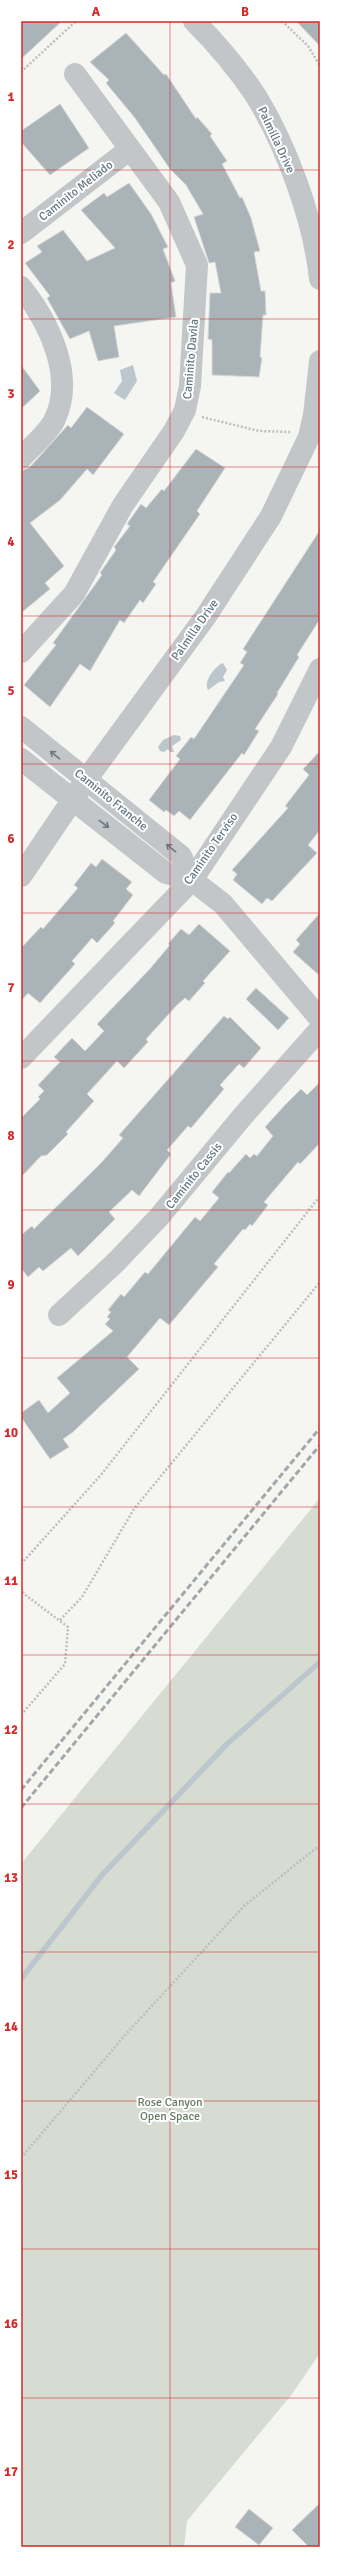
<svg xmlns="http://www.w3.org/2000/svg" width="341" height="2568" font-family="Signika,sans-serif">
<rect width="100%" height="100%" fill="#f5f5f1"/>
<path fill="#d6dcd2" d="M320 1498V2353L292 2394 187 2521 184 2547H21V1864Z"/>
<path fill="#bbc7cc" d="M133 365 137 381 125 400 114 393 122 381 120 370Z
M223 663 227 670 223 677 225 681 219 682 208 690C203 682 215 666 223 663Z
M174 735 180 736 181 740 172 746 174 752H170L168 749 164 752 160 751 158 747 163 740Z"/>
<g fill="none" stroke-linecap="round" stroke-linejoin="round">
<path stroke="#bbc7cc" stroke-width="5.5" d="M21 1979 102 1875 227 1744 320 1662"/>
</g>
<path fill="#aab3b8" stroke="#d6d6d4" d="M21 21H62L21 59Z
M296 21H320V46Z
M126 33 164 75 166 74 196 119 197 117 212 134 210 136 227 161 222 164 240 198 242 197 251 218 260 251 254 252 261 291H265L266 315H263L260 357 262 358 259 377 212 375V340L208 339 210 293H221L215 262 209 263 194 217 203 214 186 185 170 169 135 118 106 83 109 80 90 62Z
M60 104 89 148 50 175 21 142V131Z
M129 183 151 214 168 247 163 249 175 281 171 283 176 317 114 326 119 357 98 361 89 331 70 339 47 298 50 296 25 263 42 252 37 246 63 230 87 261 115 248 81 210 104 193 107 197Z
M21 365 40 391 21 409Z
M87 407 124 434 93 475 87 469 60 500 30 523 64 566 45 583 50 589 21 613V471L30 467 68 425 71 428Z
M196 449 225 468 197 511 200 514 153 582 156 584 143 603 140 600 124 623 120 620 90 671 80 664 50 707 24 685 56 645 53 643 102 575 100 573 116 550 114 547 130 526 127 524 141 504 146 508 162 489 164 491Z
M320 530V619L297 655 299 657 277 693 278 694 255 729 259 731 244 755 242 753 190 820 179 811 174 816 166 810 164 812 149 800 180 759 176 756 191 737 194 739 244 665 240 663 247 652 243 649Z
M320 751V830L308 845 317 853 272 901 267 898 262 904 233 880 237 874 232 870 288 808 285 806 309 775 303 769Z
M102 859 132 882 126 889 133 895 113 921 115 923 97 943 92 938 72 961 75 964 40 1003 28 993 21 1001V948L41 927 43 929 78 888 74 885 91 863 96 867Z
M320 913V976L293 952 300 944 296 940Z
M199 924 230 951 203 981 205 983 189 1001 185 998 177 1005 146 1039 148 1042 124 1068 117 1061 87 1094 94 1101 66 1132 68 1134 47 1155 41 1156 21 1177V1118L40 1099 38 1097 44 1091 38 1085 60 1062 54 1057 72 1038 85 1051 104 1031 97 1024 149 970 170 945 168 944 181 929 189 935Z
M256 988 289 1018 278 1030 246 999Z
M224 1016 228 1019 230 1017 261 1048 244 1068 239 1064 220 1085 224 1089 191 1128 188 1126 167 1150 171 1154 139 1196 132 1190 109 1212 115 1219 78 1256 71 1248 43 1271 39 1267 28 1277 21 1268V1235L32 1226 34 1229 101 1163 123 1138 119 1135Z
M320 1082V1143L300 1164 298 1162 264 1202 268 1205 252 1226 250 1224 245 1230 243 1229 214 1264 218 1267 169 1325 160 1318 127 1357 139 1369 73 1432 63 1439 69 1447 50 1459 21 1417V1413L39 1400 48 1413 70 1393 57 1378 113 1331 105 1324 110 1319 107 1317 111 1312 108 1310 121 1294 124 1297 145 1272 148 1274 195 1217 200 1221 219 1198 212 1192 228 1172 229 1173 246 1154 250 1158 254 1154 257 1156 273 1136 265 1127 286 1104 301 1089 307 1095Z
M320 2503V2547H309L292 2530Z
M249 2509 273 2528 259 2545 235 2527Z"/>
<g fill="none" stroke-linecap="round" stroke-linejoin="round">
<path stroke="#bcbec0" stroke-width="2.5" stroke-dasharray="2 2" stroke-linecap="butt" d="M282 21 308 46 320 66
M21 72 76 21
M202 417 259 431 290 432
M21 1564 100 1476 320 1196
M21 1588 24 1594 68 1627 65 1664 21 1715
M60 1620 82 1597 134 1509 320 1282
M21 2158 126 2034 244 1906 320 1845"/>
<path stroke="#c2c6c9" stroke-width="22" d="M194 21C217 44 238 69 256 96 287 147 314 220 320 279
M21 233 130 149
M21 287C49 322 76 377 54 421 47 434 31 447 21 458
M21 652 74 594 123 505 174 431 185 410 190 386 197 265 169 202 75 74
M21 727 181 856 192 880
M21 759 166 873 192 880 223 904 320 1019
M21 876 86 780 206 616 271 516 309 437 314 415 320 361
M21 1058 192 880 281 747 320 669
M59 1315 115 1263 159 1217 242 1117 320 1029"/>
<path stroke="#a0a7ad" stroke-width="3" stroke-dasharray="6 3" stroke-linecap="butt" d="M21 1790 320 1428
M21 1808 320 1445"/>
</g>
<defs><path id="oneway-shaft" d="M-6 0H5M1.5-3L5.5 0L1.5 3" fill="none" stroke-width="1.6" stroke-linecap="round" stroke-linejoin="round"/></defs>
<g stroke="#687986">
<use href="#oneway-shaft" transform="translate(55 755) rotate(-141)"/>
<use href="#oneway-shaft" transform="translate(104 824) rotate(37)"/>
<use href="#oneway-shaft" transform="translate(171 848) rotate(-141)"/>
</g>
<path fill="none" stroke="#d62828" stroke-width="1" stroke-opacity="0.55" d="M170 21V2547M21 170H320M21 319H320M21 467H320M21 616H320M21 764H320M21 913H320M21 1061H320M21 1210H320M21 1358H320M21 1507H320M21 1655H320M21 1804H320M21 1952H320M21 2101H320M21 2249H320M21 2398H320"/>
<g text-anchor="middle" dominant-baseline="central" stroke-width="4" stroke-linejoin="round" paint-order="stroke">
<g font-size="12" fill="#637583" stroke="#fff">
<text transform="translate(276 140) rotate(65)">Palmilla Drive</text>
<text transform="translate(76 191) rotate(-38)">Caminito Meliado</text>
<text transform="translate(191 359) rotate(-85)">Caminito Davila</text>
<text transform="translate(195 630) rotate(-55)">Palmilla Drive</text>
<text transform="translate(111 800) rotate(39)">Caminito Franche</text>
<text transform="translate(211 849) rotate(-55)">Caminito Terviso</text>
<text transform="translate(194 1176) rotate(-51)">Caminito Cassis</text>
</g>
<g font-size="12" fill="#677a62" stroke="#fff">
<text x="170" y="2102">Rose Canyon<tspan x="170" dy="14">Open Space</tspan></text>
</g>
</g>
<rect width="341" height="2568" fill="none" stroke="#ffffff" stroke-width="44"/>
<rect x="22" y="22" width="297" height="2524" fill="none" stroke="#d62828" stroke-width="1.5"/>
<g font-size="13" text-anchor="middle" font-weight="bold" fill="#d62828">
<text x="96" y="16">A</text>
<text x="245" y="16">B</text>
<text x="11" y="101">1</text>
<text x="11" y="249">2</text>
<text x="11" y="398">3</text>
<text x="11" y="546">4</text>
<text x="11" y="695">5</text>
<text x="11" y="843">6</text>
<text x="11" y="992">7</text>
<text x="11" y="1140">8</text>
<text x="11" y="1289">9</text>
<text x="11" y="1437">10</text>
<text x="11" y="1585">11</text>
<text x="11" y="1734">12</text>
<text x="11" y="1882">13</text>
<text x="11" y="2031">14</text>
<text x="11" y="2179">15</text>
<text x="11" y="2328">16</text>
<text x="11" y="2476">17</text>
</g>
</svg>
